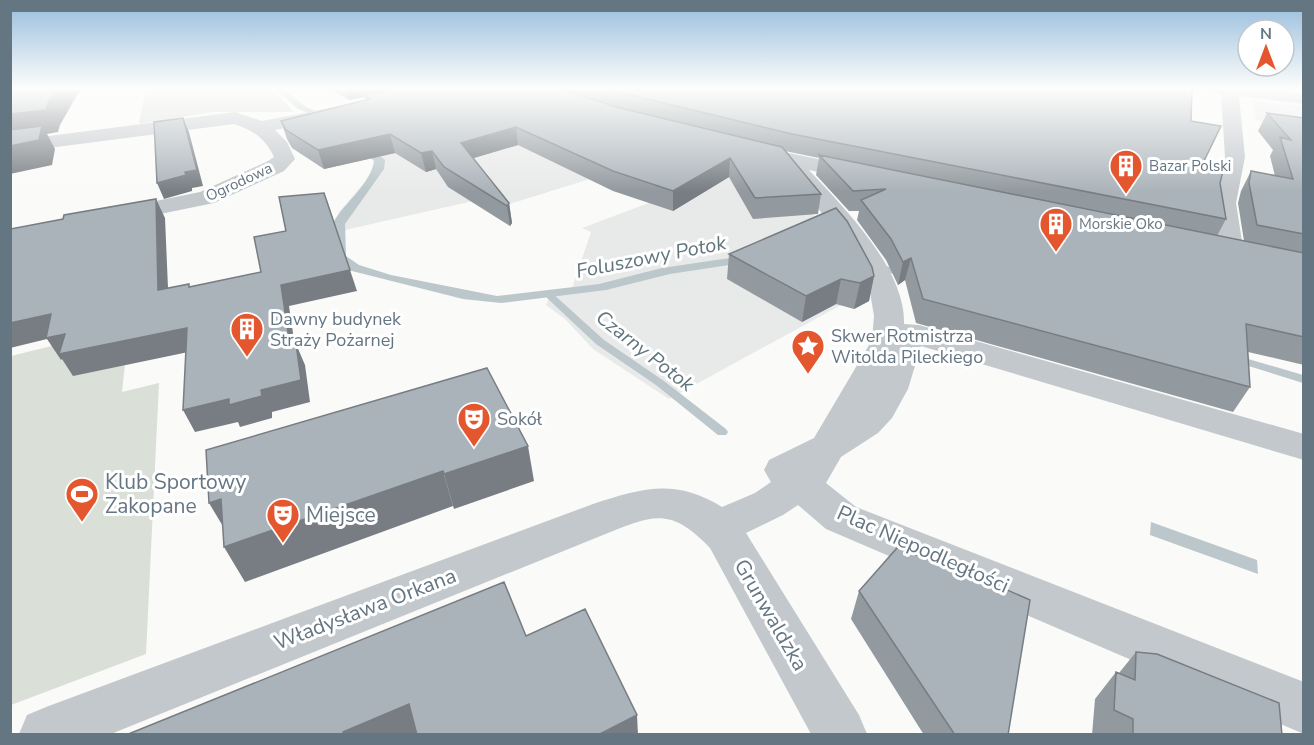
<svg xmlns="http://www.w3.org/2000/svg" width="1314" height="745" font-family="'Nunito Sans',sans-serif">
<rect width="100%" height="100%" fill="#fafaf8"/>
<path fill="#e8e9e9" d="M1252 101 1303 106V127L1256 120Z
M369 116 792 186 817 220 856 307 841 305 669 399 593 349 565 319 546 305 552 291 572 288 591 232 582 228 654 201 609 173 503 206 495 196 332 233 339 212 364 183 376 163 347 134Z"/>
<path fill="#dadfd7" d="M146 88H272L294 112H213L139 124Z
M129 327 122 392 159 383 146 654 11 705V356Z"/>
<path fill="#bbc7cb" d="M274 88H283L306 107 342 122 385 160 384 169 345 224 346 256 359 265 391 275 497 296 599 284 662 268 723 259 795 251 841 255 1177 338 1303 375V383L1171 342 869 268 729 265 670 274 606 290 501 303 463 299 348 270 333 223C344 203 371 184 374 161L335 124 298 109Z
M1151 522 1257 560 1258 574 1150 535Z"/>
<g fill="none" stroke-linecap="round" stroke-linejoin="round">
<path fill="#bbc7cb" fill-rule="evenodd" d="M549 292 552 293 604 340 664 381 726 429 728 432 726 435H718L656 385 596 344 546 297 544 295Z"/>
<path fill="#c3c8cc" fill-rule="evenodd" d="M1209 88H1257L1304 94V104L1239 96 1245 157 1236 203 1244 254 1240 260 1231 262 1222 260 1218 254 1212 203 1225 157 1221 94 1211 92Z
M325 109 331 111 334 115 331 119 275 130 287 142 295 159 284 171 214 203 116 223 107 221 104 216 107 211 200 192 268 161 274 157C265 138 254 131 234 124L10 153V141L235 112 262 121Z
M751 145 870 170 873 175 870 180 862 182 809 170C843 207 906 269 904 324L919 325 1304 434V460L921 346 908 389 892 418 878 433 841 457 826 483 856 507 1304 682V734L826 529 798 505 783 515 746 533 859 715 867 734H811L710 548C670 506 653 515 603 535L111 734H19L27 715 46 707 593 504C642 488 675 478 722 507L755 493 771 482 764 470 769 460 814 438 872 340 874 316 870 292 860 268 816 205 781 164 744 155 741 151 744 147Z"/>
</g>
<path fill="#929a9f" d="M328 88H1181L1203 163 1220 183 1226 219 1217 236 1244 241 1238 203 1241 191 1251 171 1275 176 1270 156 1273 150 1258 131 1267 113 1304 118V365L1248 352 1250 387 1233 412 916 323 905 280 898 285 886 260 857 220 859 211H849L816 175 819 158 785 151 821 194 818 214 753 219 729 177 673 211 613 191 518 145 473 158 509 203 512 223 510 226 448 187 436 169 426 172 395 153 324 169 292 148 287 139 281 121 365 100 364 97 349 100Z
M729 254 874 276 869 301 854 309 836 304 802 322 727 279Z
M859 591 1008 735H924L851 619Z
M1136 652 1282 735H1092L1095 699 1116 672 1119 673Z"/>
<path fill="#777d82" d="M58 88H81L60 125 58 132 47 134 55 149 52 165 10 174V114Z
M346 88H408L364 95V97L349 100Z
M183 118 189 132 203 186 192 188V191L164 199 157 183Z
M516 127 518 145 464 161 461 143Z
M390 134 395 153 324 169 318 150Z
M432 151 436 169 426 172 421 153Z
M730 158 729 177 673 211V191Z
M156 199 165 218 169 311 158 290Z
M509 203 512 223 510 226 507 206Z
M911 258 905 280 898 285 903 262Z
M350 270 357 291 289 306 298 367 290 345 281 285Z
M874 276 869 301 854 309 860 283Z
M841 279 836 304 802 322 806 296Z
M51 314 187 328 198 350 73 376 62 359 61 360 47 339 10 348V323Z
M296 344 305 365 310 402 272 412V418L240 427 238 422 195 432 183 410 261 390Z
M528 446 534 481 454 509 444 474Z
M443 471 453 506 245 582 224 547Z
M221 499 230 538 209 503Z
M409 704 423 735H344L343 732Z
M637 715 638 735H598Z"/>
<path fill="#aab3b9" stroke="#777d82" stroke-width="1.5" d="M10 88H58L48 103 46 110 10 114Z
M397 88H558L616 107 782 147 821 194 755 198 730 158 673 191 613 171 516 127 461 143 509 203 507 206 444 167 432 151 421 153 390 134 318 150 286 130 281 121 370 99 364 95Z
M608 88H1181L1192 89 1191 121 1221 126 1203 163 1224 167 1220 183 1226 219 792 134 631 95Z
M1267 113 1304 118V234L1257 225 1249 183 1251 171 1293 179 1280 137 1291 140Z
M183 118 197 170 185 172 186 175 157 183 154 122Z
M42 126 39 140 10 146V130Z
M819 155 1304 253V337L1246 324 1250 387 923 299 911 258 903 262 891 239 861 200 886 189 853 191Z
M324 193 350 270 281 285 290 345 296 344 301 380 261 390 262 396 229 405V399L183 410 187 328 59 354 65 334 46 338 51 314 10 323V229L63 219 64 215 156 199 158 290 189 284V287L261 272 254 237 286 231 279 197Z
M836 208 847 221 872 267 874 276 860 283 841 279 806 296 729 254Z
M487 368 528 446 444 474 443 471 224 547 221 499 209 503 206 450Z
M897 548 947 566 948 564 1030 600 1008 735H955L859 591Z
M504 582 526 636 585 609 637 715 598 735H417L409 704 343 732 344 735H126Z
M1136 652 1157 654 1279 703 1282 735H1133V719L1114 710 1116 672 1135 680Z"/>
<linearGradient id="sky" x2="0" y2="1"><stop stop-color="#96bcdc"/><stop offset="0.46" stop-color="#fdfdfc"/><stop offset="1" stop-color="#fdfdfc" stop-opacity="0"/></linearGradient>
<rect width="1314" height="192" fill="url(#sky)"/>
<defs>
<g id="building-pin" transform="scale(1.725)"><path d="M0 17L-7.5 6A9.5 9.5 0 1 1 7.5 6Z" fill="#e4572e" stroke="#fff"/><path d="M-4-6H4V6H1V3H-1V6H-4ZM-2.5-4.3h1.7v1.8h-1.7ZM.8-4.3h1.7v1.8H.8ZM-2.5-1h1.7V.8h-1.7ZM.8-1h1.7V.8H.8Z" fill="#fff"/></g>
<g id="sight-pin" transform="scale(1.725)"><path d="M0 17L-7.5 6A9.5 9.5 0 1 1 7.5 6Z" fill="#e4572e" stroke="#fff"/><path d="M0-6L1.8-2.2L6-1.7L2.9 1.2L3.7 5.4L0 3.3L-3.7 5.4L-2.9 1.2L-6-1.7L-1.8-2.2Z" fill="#fff"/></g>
<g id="theatre-pin" transform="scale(1.725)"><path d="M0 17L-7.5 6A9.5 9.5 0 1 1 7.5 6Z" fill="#e4572e" stroke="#fff"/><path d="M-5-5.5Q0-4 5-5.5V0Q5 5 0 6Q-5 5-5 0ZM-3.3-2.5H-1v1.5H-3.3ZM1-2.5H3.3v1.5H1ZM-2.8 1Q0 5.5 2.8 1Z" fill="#fff"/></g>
<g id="stadium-pin" transform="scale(1.725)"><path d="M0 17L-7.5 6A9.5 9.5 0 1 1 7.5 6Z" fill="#e4572e" stroke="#fff"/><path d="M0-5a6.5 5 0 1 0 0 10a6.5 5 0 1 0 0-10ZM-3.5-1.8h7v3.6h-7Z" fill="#fff"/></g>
</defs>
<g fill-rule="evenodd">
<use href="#building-pin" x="1126" y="166"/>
<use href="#building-pin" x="1056" y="224"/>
<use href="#building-pin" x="247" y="329"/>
<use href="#sight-pin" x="808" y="346"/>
<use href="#theatre-pin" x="474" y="419"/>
<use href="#stadium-pin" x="82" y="494"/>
<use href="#theatre-pin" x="283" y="515"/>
</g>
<g text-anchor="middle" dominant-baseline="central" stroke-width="6" stroke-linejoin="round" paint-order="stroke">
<g font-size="15" fill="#657683" stroke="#fff" text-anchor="start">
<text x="1149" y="166">Bazar Polski</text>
<text x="1079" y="224">Morskie Oko</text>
</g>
<g font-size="15" fill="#657683" stroke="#fff">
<text transform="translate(239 182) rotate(-25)">Ogrodowa</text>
</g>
<g font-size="18" fill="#657683" stroke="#fff" text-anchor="start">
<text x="270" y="319">Dawny budynek<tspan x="270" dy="21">Straży Pożarnej</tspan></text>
<text x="831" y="336">Skwer Rotmistrza<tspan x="831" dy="21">Witolda Pileckiego</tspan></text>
<text x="497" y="419">Sokół</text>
</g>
<g font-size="20" font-style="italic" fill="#60757c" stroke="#fff">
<text transform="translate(651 257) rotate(-11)">Foluszowy Potok</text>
<text transform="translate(645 351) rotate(38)">Czarny Potok</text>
</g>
<g font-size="21" fill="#657683" stroke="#fff" text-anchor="start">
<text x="105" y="482">Klub Sportowy<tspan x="105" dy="24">Zakopane</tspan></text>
<text x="306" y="515">Miejsce</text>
</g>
<g font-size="21" fill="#657683" stroke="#fff">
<text transform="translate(923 549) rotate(24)">Plac Niepodległości</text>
<text transform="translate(365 609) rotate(-21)">Władysława Orkana</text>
<text transform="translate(771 615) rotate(60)">Grunwaldzka</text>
</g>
</g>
<rect width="1314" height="745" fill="none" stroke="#657683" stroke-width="24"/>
<g transform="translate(1266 48)"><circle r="28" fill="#ffffff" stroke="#c1c8cd" stroke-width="1.5"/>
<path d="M0-4.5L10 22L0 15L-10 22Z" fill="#e4572e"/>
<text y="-9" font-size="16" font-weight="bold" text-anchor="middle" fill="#657683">N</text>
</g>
</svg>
